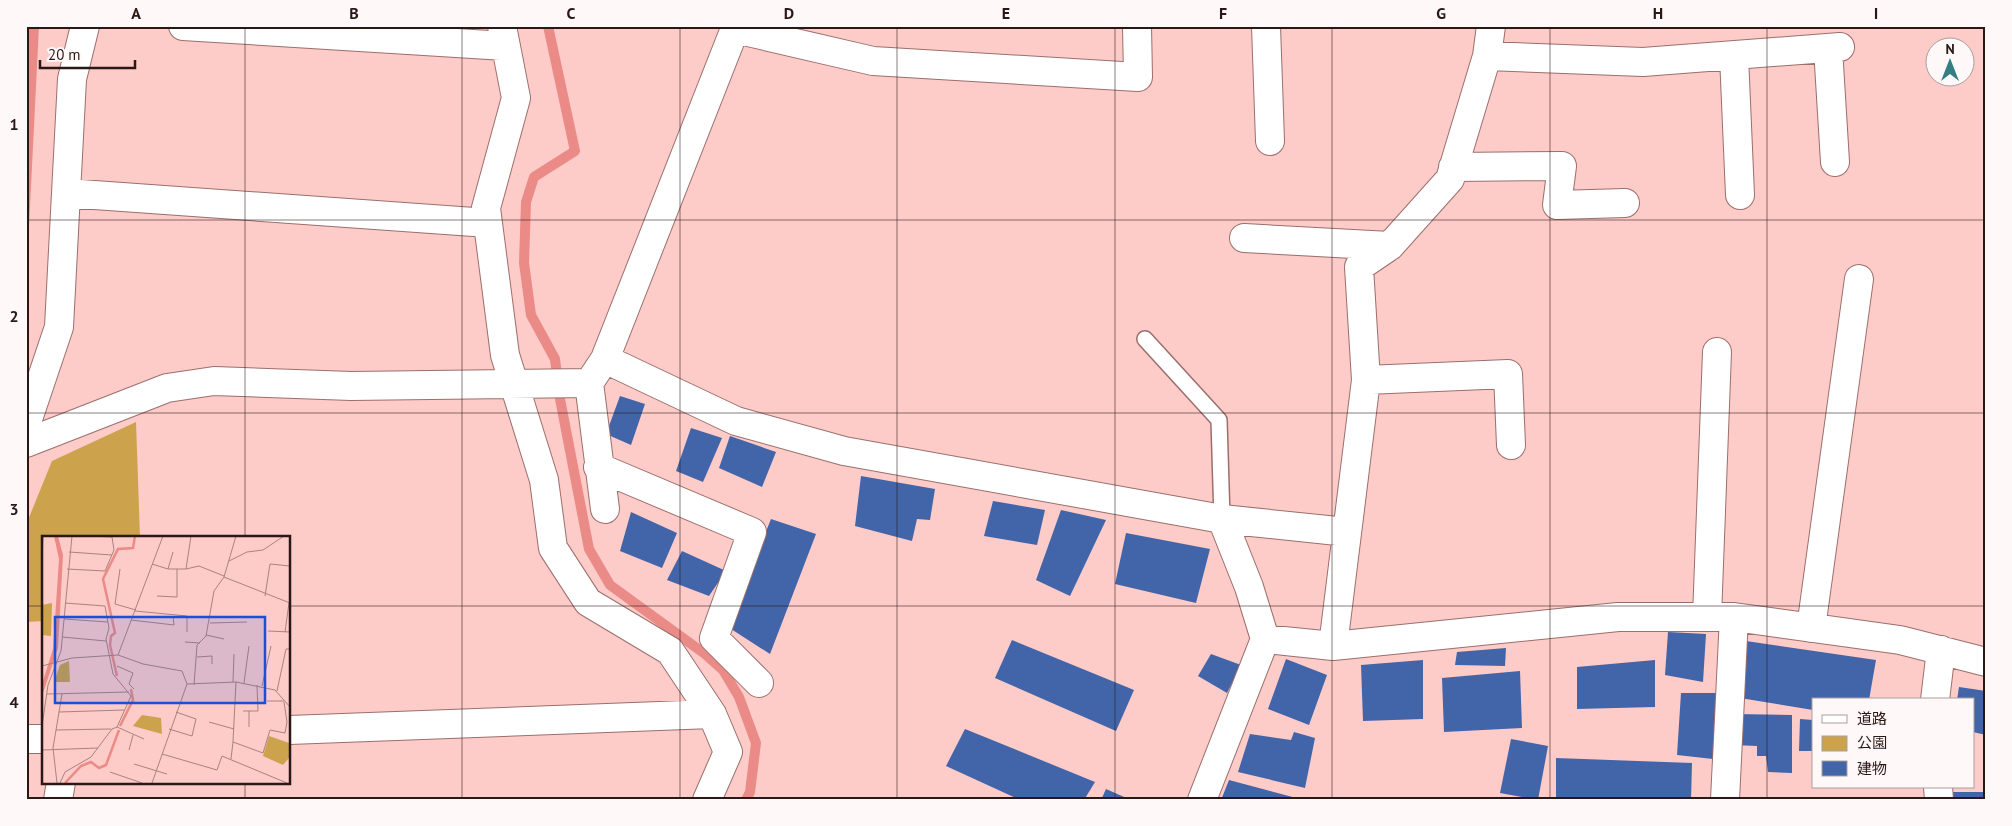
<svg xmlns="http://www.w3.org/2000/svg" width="2012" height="826" font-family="'PT Sans','Noto Sans JP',sans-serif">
<rect width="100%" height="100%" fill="#fdcbc8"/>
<path fill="#cca24d" d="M136 422 140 537H44V621L26 622V525L52 461Z"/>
<path fill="#ea8b87" d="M26 26H39L26 287Z"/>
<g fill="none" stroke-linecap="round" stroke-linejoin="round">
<path stroke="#ea8b87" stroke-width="10" d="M548 26 575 151 534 177 526 202 524 263 531 315 555 359 560 399 589 549 610 585 705 654 723 670 739 697 756 743 750 792 746 800"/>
</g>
<path fill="#4264a9" d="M620 396 645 404 631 445 606 434Z
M691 428 722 438 703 482 676 471Z
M730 436 776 452 762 487 719 468Z
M861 476 935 489 930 520 917 519 912 541 855 526Z
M993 501 1045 510 1037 545 984 536Z
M1061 510 1106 520 1070 596 1036 580Z
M631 512 677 533 662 568 620 551Z
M771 519 816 534 770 654 728 627Z
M1126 533 1210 549 1196 603 1115 584Z
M682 551 726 571 709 596 667 580Z
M1668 632 1706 634 1703 682 1665 675Z
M1012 640 1134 690 1116 731 995 678Z
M1746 641 1876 660 1869 700H1813V710L1740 698Z
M1506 648 1505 666 1455 665 1457 652Z
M1211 654 1241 665 1227 693 1198 676Z
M1286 659 1327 675 1309 725 1268 709Z
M1423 660V719L1363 721 1361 665Z
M1655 660V707L1577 709V667Z
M1520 671 1522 728 1444 732 1442 678Z
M1959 687 1986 691V735L1973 732V700H1957Z
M1681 693H1718L1713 759 1677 755Z
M1735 714 1792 715V773L1768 772 1766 756H1757V746L1734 745Z
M1800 719 1813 720V751H1799Z
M965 729 1095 782 1084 800H1020L946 766Z
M1294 732 1315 738 1305 788 1238 772 1250 734 1291 740Z
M1511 739 1548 746 1538 800 1500 793Z
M1556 758 1692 763 1691 800H1556Z
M1229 780 1300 799V800H1221Z
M1106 789 1131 800H1101Z
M1952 792H1986V800H1953Z"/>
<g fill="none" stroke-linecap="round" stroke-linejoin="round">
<g stroke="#9b6f6c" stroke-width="18">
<path id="service" d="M1145 339 1219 420 1222 519"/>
</g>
<g stroke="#9b6f6c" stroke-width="30">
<path id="minor" d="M183 26 505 46
M502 26 516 98 486 208 505 355 544 480 553 548 588 602 670 651 712 714 728 752 707 800
M1266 26 1270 141
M735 29 873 61 1138 77 1137 26
M1828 48 1835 162
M1487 56 1643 62 1840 47
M1734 56 1740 195
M1453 167 1562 166 1557 205 1625 203
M66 193 488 223
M1244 238 1390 246
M605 359 736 26
M1366 380 1508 374 1511 445
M589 383 605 509
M26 425 59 327 72 79 85 26
M26 443 167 388 214 381 351 386 589 383 605 359 736 421 844 451 1222 519 1249 587 1265 639 1333 646 1618 617H1734L1900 640 1986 662
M598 467 752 532 714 638 759 683
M1222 519 1347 532
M1707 617 1717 352
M1811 628 1859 279
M1333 646 1366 380 1359 267 1390 246 1450 179 1487 56 1491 26
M1935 700 1941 650
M289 730 712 714
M26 739H44
M1938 787 1939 800
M58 800 61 782
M1202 800 1265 639
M1725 800 1734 617"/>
</g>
<use href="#service" stroke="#fff" stroke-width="15"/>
<use href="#minor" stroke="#fff" stroke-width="28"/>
</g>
<path fill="none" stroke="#2a1817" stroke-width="1" stroke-opacity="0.55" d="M245 26V537M462 26V800M680 26V800M897 26V800M1115 26V800M1332 26V800M1550 26V800M1767 26V800M26 220H1986M26 413H1986M26 606H44M289 606H1986M245 782V800"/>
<g transform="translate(42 536)">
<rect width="248" height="248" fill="#fdcbc8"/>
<path d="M10 67 9 100 0 99V69ZM27 125 28 146H12L18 129ZM100 179 119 182 120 198 91 190ZM227 200 247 207V222L241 229 221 220Z" fill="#cca24d"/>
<path d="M12 0H16L21 19 16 112 0 160V148L11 113 17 23Z" fill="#ea8b87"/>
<path fill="none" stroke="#ea8b87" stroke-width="2.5" d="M75 140 68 109 69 100 73 97 61 43 76 13 91 12 93 0M78 190 91 164 89 153M23 247 39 230 49 226 57 232 64 229 77 194"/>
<path fill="none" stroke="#a98381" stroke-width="1" d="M149 0 144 33 157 30 182 40M194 0 182 41 248 67M27 16 70 19M0 24 1 0M187 25 205 16 221 14 242 0M110 28 126 33 131 16M25 33 63 35 72 14 70 1 46 0M78 33 73 68 94 74M126 33H144M115 60 135 61V33M223 60 228 28 248 30M93 75 145 80V96M22 83 66 86M89 84 132 89 131 80M168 87 205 86M226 95 248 96M243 96 247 67M164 99 182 103M20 101 64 105M143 106 158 107M76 119 121 0M155 121 170 120V128M0 130 30 122 76 119 101 128 140 135 145 148 194 146 233 154 248 171M75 130 91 137 87 148 92 153M191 146 192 118M194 146 191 206 221 217 228 194 243 197 245 186 242 166M202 147 207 110M152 149 155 109 164 100 172 55 182 41M220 150 229 110M235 155 244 113H248M5 158 87 156M225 165H242M201 175H216L215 149M207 175V191M17 176 82 174M167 186 192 193M0 190 6 149 19 115 30 0M75 191 102 203M127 193 150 200 154 183 134 176M14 194 69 193M0 214 56 212M87 214 91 199M120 218 175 234 180 220 245 247M189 223 191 206M92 228 125 238M68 236 100 247M15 247 11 212 20 158M18 247 23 236 49 221 70 193 75 191 89 160 71 138 64 103 67 92 63 70 23 67M110 247 145 148"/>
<path fill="#1d4ed8" fill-opacity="0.15" stroke="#1d4ed8" stroke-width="2.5" d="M13 81H223V167H13Z"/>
<rect width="248" height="248" fill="none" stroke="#2a1817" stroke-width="2.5"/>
</g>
<rect width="2012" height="826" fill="none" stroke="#fef9f8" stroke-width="55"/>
<rect x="1812" y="698" width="162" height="90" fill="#fef9f8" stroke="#a99f9e"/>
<rect x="1822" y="715" width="25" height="8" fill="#ffffff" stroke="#a99f9e"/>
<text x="1857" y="724" font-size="15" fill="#2a1817">道路</text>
<rect x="1822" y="736" width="25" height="15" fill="#cca24d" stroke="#a99f9e"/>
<text x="1857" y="748" font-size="15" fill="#2a1817">公園</text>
<rect x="1822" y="761" width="25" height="15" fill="#4264a9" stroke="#a99f9e"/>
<text x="1857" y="774" font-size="15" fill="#2a1817">建物</text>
<g transform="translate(1950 62)"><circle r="24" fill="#fef9f8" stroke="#a99f9e"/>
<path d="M0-4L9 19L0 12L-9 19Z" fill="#347d83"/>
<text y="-8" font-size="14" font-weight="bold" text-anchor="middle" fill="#2a1817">N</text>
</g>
<path d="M40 60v8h95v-8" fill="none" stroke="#2a1817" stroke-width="2.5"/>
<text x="48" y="60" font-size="15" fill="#2a1817" stroke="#fef9f8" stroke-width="4" paint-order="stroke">20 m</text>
<rect x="28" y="28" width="1956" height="770" fill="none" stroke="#2a1817" stroke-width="2"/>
<g font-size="16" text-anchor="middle" font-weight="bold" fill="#2a1817">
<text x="136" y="19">A</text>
<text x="354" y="19">B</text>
<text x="571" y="19">C</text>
<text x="789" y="19">D</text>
<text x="1006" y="19">E</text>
<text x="1223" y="19">F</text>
<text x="1441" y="19">G</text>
<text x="1658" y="19">H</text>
<text x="1876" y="19">I</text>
<text x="14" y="130">1</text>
<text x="14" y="322">2</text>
<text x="14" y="515">3</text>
<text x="14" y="708">4</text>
</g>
</svg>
